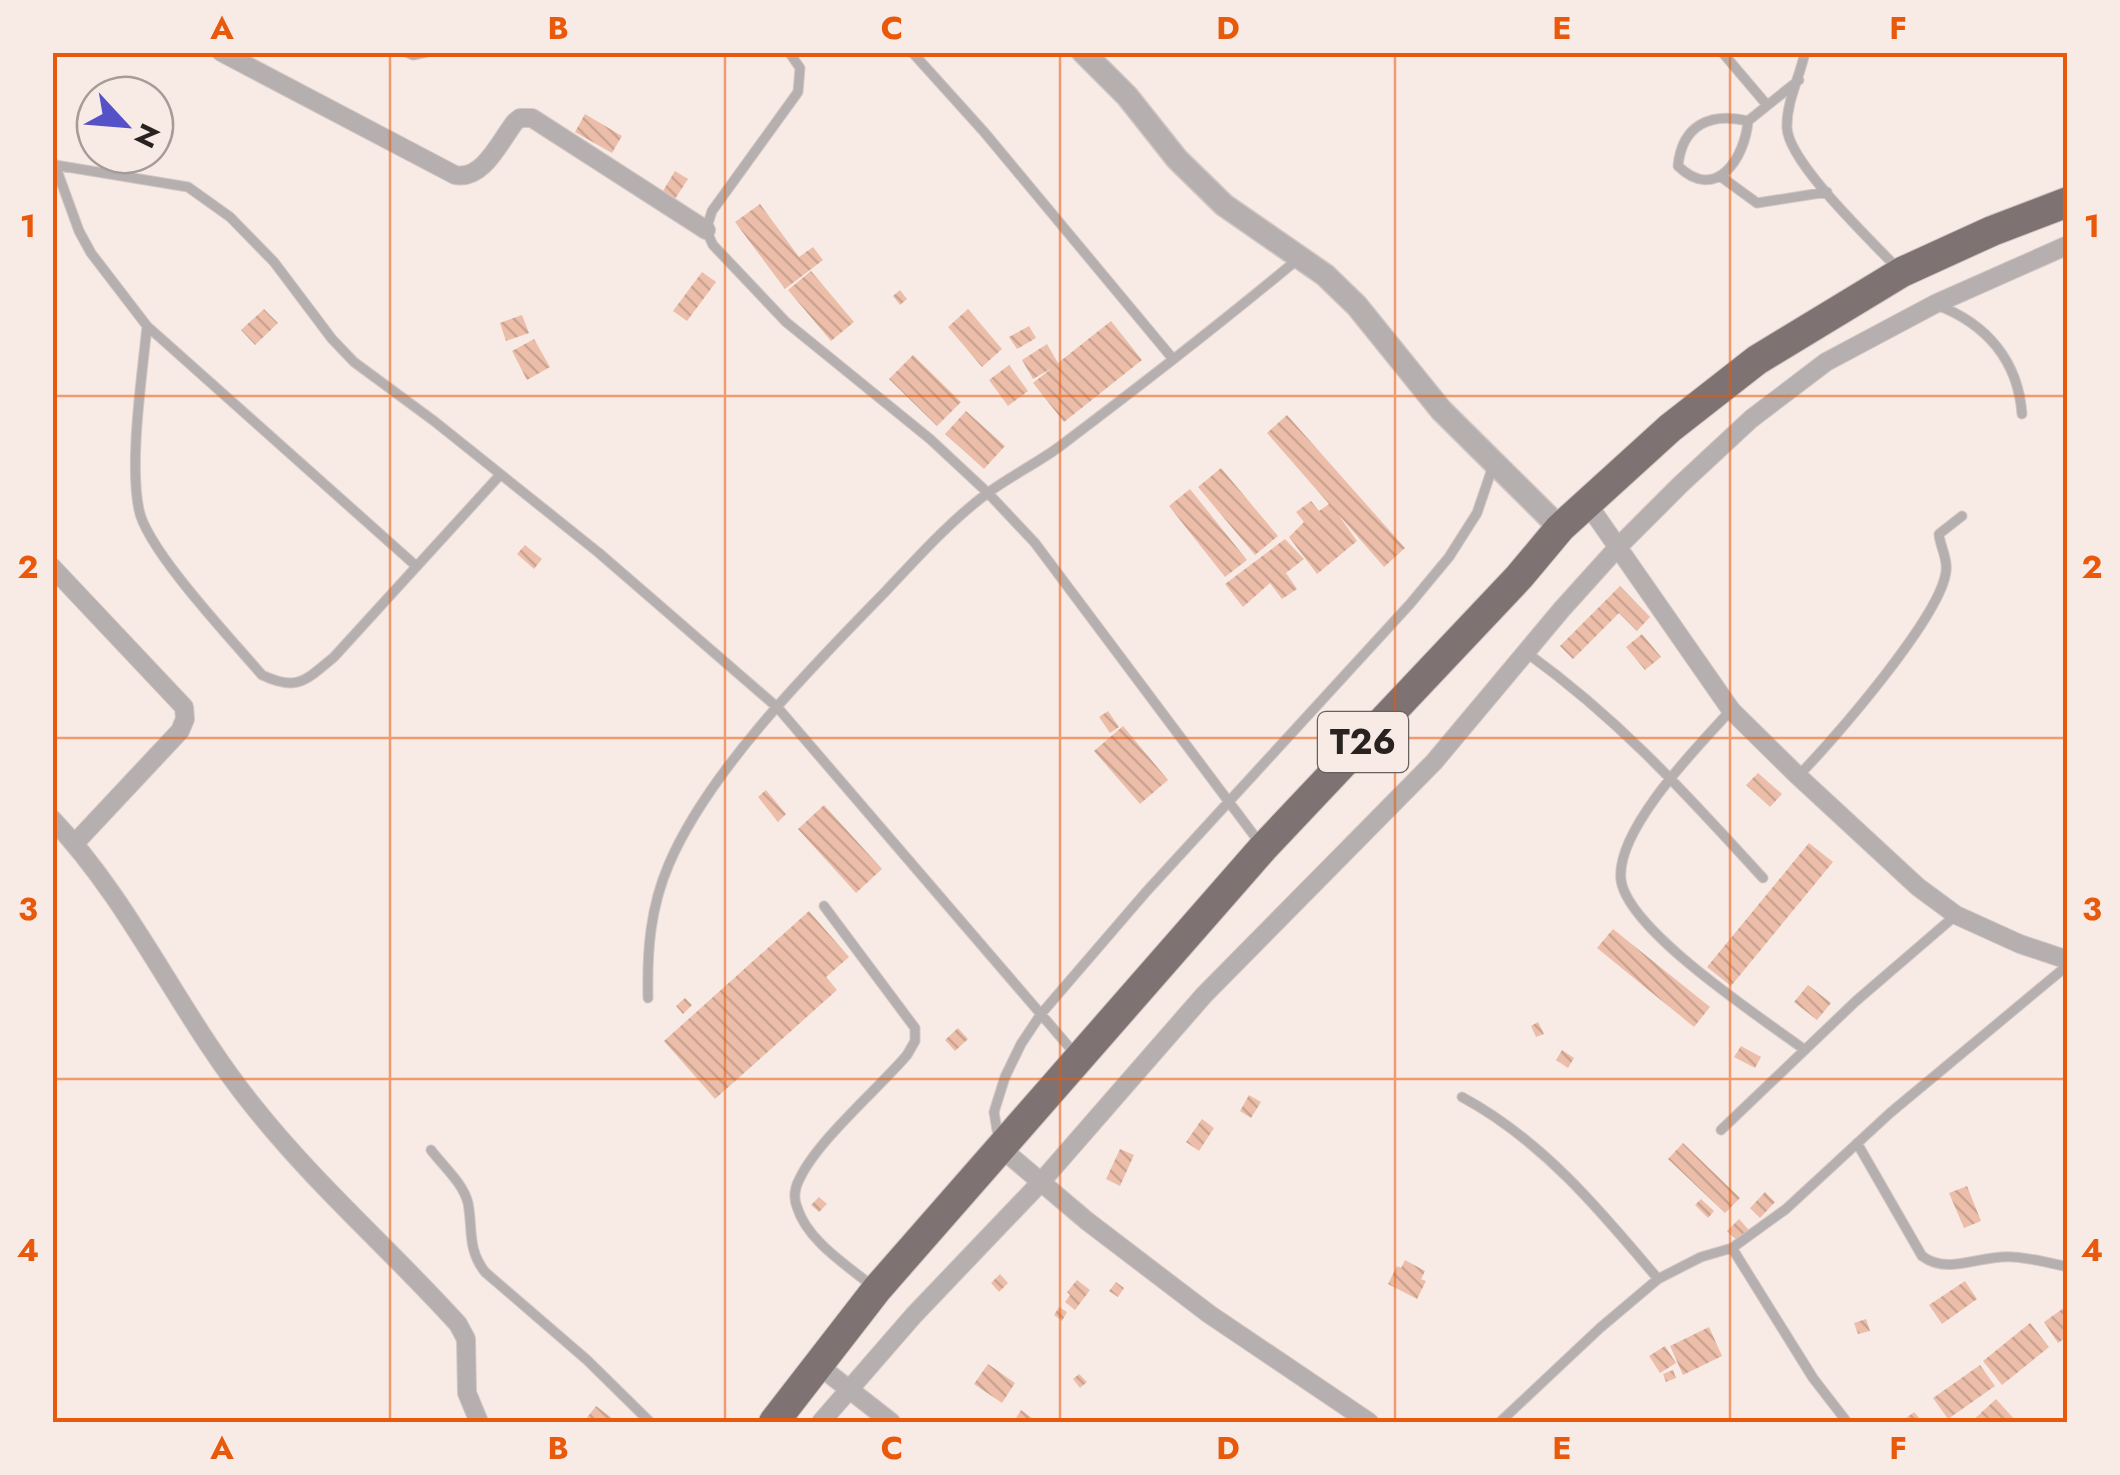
<svg xmlns="http://www.w3.org/2000/svg" width="2120" height="1475" font-family="Jost,sans-serif">
<defs>
<pattern id="building-back-hatch" width="6" height="6" patternUnits="userSpaceOnUse" patternTransform="scale(2.5)"><rect width="6" height="6" fill="#ecbea9"/><path d="M-1 5l2 2M0 0l6 6M5-1l2 2" fill="none" stroke="#caa391"/></pattern>
</defs>
<rect width="100%" height="100%" fill="#f8ebe6"/>
<path fill="url(#building-back-hatch)" d="M585 114 622 136 612 153 575 132Z
M675 171 688 179 673 202 661 194Z
M760 204 799 257 813 247 823 260 785 289 735 222Z
M811 271 854 322 831 341 788 290Z
M702 272 716 282 687 321 673 311Z
M900 290 907 299 900 305 893 296Z
M264 309 278 323 255 345 241 330Z
M968 309 1002 349 982 367 948 327Z
M522 315 529 333 506 341 500 323Z
M1111 321 1142 360 1064 422 1033 383 1052 368 1033 379 1022 360 1047 344 1058 363Z
M1029 326 1036 338 1017 349 1009 337Z
M534 339 550 367 527 380 512 351Z
M913 355 961 402 937 426 889 379Z
M1009 365 1028 391 1008 406 989 380Z
M966 411 1005 446 984 469 945 434Z
M1287 415 1405 548 1384 567 1338 514 1357 541 1317 574 1289 537 1304 522 1296 512 1311 501 1319 511 1329 504 1267 433Z
M1221 468 1278 536 1255 555 1198 487Z
M1190 489 1247 560 1225 577 1169 506Z
M1285 539 1304 559 1286 573 1297 589 1282 599 1270 583 1243 607 1225 584Z
M525 545 542 559 534 569 517 554Z
M1620 586 1650 617 1637 631 1619 613 1573 659 1560 646Z
M1642 634 1661 657 1645 670 1626 647Z
M1108 711 1119 727 1110 733 1099 717Z
M1123 726 1168 780 1140 804 1094 751Z
M1758 773 1782 794 1770 807 1746 785Z
M766 790 786 814 778 822 758 797Z
M824 805 882 869 856 893 798 829Z
M1809 843 1833 862 1731 986 1707 967Z
M809 911 849 957 826 977 837 990 715 1099 664 1041Z
M1613 929 1710 1007 1694 1027 1597 948Z
M1808 985 1831 1003 1817 1020 1794 1002Z
M685 998 692 1005 683 1014 676 1006Z
M1538 1022 1544 1034 1536 1037 1531 1026Z
M958 1028 968 1039 955 1051 945 1040Z
M1741 1046 1761 1057 1755 1068 1734 1057Z
M1562 1050 1574 1058 1568 1068 1556 1060Z
M1249 1095 1261 1102 1251 1118 1240 1111Z
M1202 1119 1214 1128 1199 1151 1186 1142Z
M1683 1143 1740 1198 1725 1213 1668 1159Z
M1120 1149 1134 1155 1120 1186 1106 1179Z
M1967 1186 1981 1221 1964 1228 1949 1193Z
M1765 1192 1775 1202 1760 1218 1750 1208Z
M819 1197 827 1204 819 1212 811 1205Z
M1701 1199 1714 1211 1708 1218 1695 1205Z
M1739 1219 1749 1230 1738 1241 1727 1231Z
M1405 1260 1425 1271 1421 1279 1426 1281 1417 1299 1388 1284 1397 1266 1401 1268Z
M1000 1274 1008 1283 999 1292 991 1283Z
M1077 1280 1090 1290 1075 1310 1065 1302 1070 1295 1067 1292Z
M1965 1281 1977 1299 1942 1324 1929 1305Z
M1116 1282 1124 1288 1118 1297 1109 1291Z
M2068 1305V1336L2058 1343 2044 1322Z
M1059 1307 1067 1312 1062 1321 1054 1315Z
M1866 1319 1870 1331 1858 1334 1854 1323Z
M2030 1323 2049 1347 2002 1385 1983 1361Z
M1709 1327 1722 1356 1683 1375 1670 1346Z
M1665 1346 1676 1363 1660 1373 1649 1356Z
M988 1364 1015 1383 1002 1403 974 1384Z
M1980 1365 1995 1386 1948 1419 1933 1398Z
M1673 1370 1676 1378 1666 1382 1663 1374Z
M1079 1374 1087 1382 1080 1388 1073 1379Z
M1996 1399 2017 1422H1971Z
M596 1406 617 1422H591L586 1419Z
M1021 1410 1032 1418 1029 1422 1016 1418Z
M1914 1412 1923 1422H1901Z"/>
<g fill="none" stroke-linecap="round" stroke-linejoin="round">
<g stroke="#d3c7c3" stroke-width="11">
<path id="service" d="M406 52 413 55 427 52
M789 52 800 68 798 92 712 211 706 230 713 245 786 322 930 439 988 493 1035 543 1259 842
M912 52 985 133 1173 359
M1722 52 1767 105
M1805 52C1800 77 1786 102 1787 128 1789 163 1870 239 1896 267
M1748 121C1710 112 1682 125 1678 166 1716 203 1745 158 1748 121L1799 80
M52 161 55 165 188 187 230 217 274 262 332 339 354 362 434 421 599 553 778 708 1076 1055
M55 165 79 231 91 253 147 326 415 565
M1720 176 1757 203 1827 192
M1937 305C1987 324 2018 361 2022 414
M147 326C142 377 129 462 139 510 147 550 232 640 262 675 298 692 306 680 334 657L500 475
M1527 653C1621 721 1685 793 1763 878
M1731 710C1699 745 1615 830 1621 880 1628 931 1763 1019 1805 1050
M1798 776C1832 742 1942 615 1946 571 1948 558 1940 547 1939 534L1962 516
M824 906 915 1028V1041L907 1055C878 1089 818 1140 800 1178 795 1187 793 1197 797 1207 807 1240 845 1264 871 1285
M648 998C647 951 650 908 669 864 709 770 813 666 885 592 917 558 951 520 989 492 1011 476 1037 463 1059 447 1140 386 1220 324 1298 259
M1462 1097C1542 1140 1601 1211 1658 1279
M1721 1130 1856 1001 1956 915
M999 1142 994 1112 1005 1077 1021 1044 1041 1014 1146 892 1410 604 1449 557 1477 513 1493 466
M1857 1143 1922 1256C1949 1276 1981 1254 2013 1257 2031 1258 2050 1263 2068 1267
M431 1150C443 1166 463 1183 468 1203 473 1229 467 1249 485 1272L587 1360 650 1422
M1732 1248 1813 1378 1847 1422
M1500 1422 1600 1328 1658 1279 1701 1257 1732 1248 1786 1209 1890 1113 2068 965"/>
</g>
<g stroke="#d3c7c3" stroke-width="20">
<path id="minor" d="M221 52 455 175C483 181 500 141 515 122L520 118H532L706 230
M1587 503 1731 710 1798 776 1918 887 1956 915 2020 944 2068 960
M52 567 184 707 185 719 180 731 76 842
M52 819C133 904 180 1016 254 1107 316 1185 391 1250 458 1324L466 1339 467 1393 479 1422
M1002 1149 1087 1221 1209 1314 1369 1422
M818 1365 891 1422
M821 1422 914 1315 1041 1182 1204 995 1434 762 1562 609 1618 547 1680 485 1751 419 1826 362 1935 304 2068 245"/>
</g>
<g stroke="#d3c7c3" stroke-width="25">
<path id="tertiary" d="M1083 52 1127 96 1177 159 1224 205 1325 275 1357 306 1441 410 1560 528"/>
</g>
<g stroke="#d3c7c3" stroke-width="32">
<path id="trunk" d="M774 1422 877 1289 1263 848 1519 577 1560 528 1670 428 1757 360 1902 272 1992 231 2068 202"/>
</g>
<use href="#service" stroke="#b5afb0" stroke-width="9"/>
<use href="#minor" stroke="#b5afb0" stroke-width="18"/>
<use href="#tertiary" stroke="#b5afb0" stroke-width="22"/>
<use href="#trunk" stroke="#7e7272" stroke-width="30"/>
</g>
<path fill="none" stroke="#e8590c" stroke-width="2.5" stroke-opacity="0.55" d="M390 52V1422M725 52V1422M1060 52V1422M1395 52V1422M1730 52V1422M52 396H2068M52 738H2068M52 1079H2068"/>
<g text-anchor="middle" dominant-baseline="central" stroke-width="10" stroke-linejoin="round" paint-order="stroke">
<rect fill="#f8ebe6" stroke="#665f5c" stroke-width="2.5" x="1318" y="712" width="90" height="60" rx="8"/>
<g font-size="35" font-weight="bold" fill="#282321">
<text x="1363" y="742">T26</text>
</g>
</g>
<rect width="2120" height="1475" fill="none" stroke="#f8ebe6" stroke-width="110"/>
<g transform="translate(125 125) rotate(116)"><circle r="48" fill="#f8ebe6" stroke="#a59b97" stroke-width="2.5"/>
<path d="M0-8L18 38L0 25L-18 38Z" fill="#5551c8"/>
<text y="-15" font-size="28" font-weight="bold" text-anchor="middle" fill="#282321">N</text>
</g>
<rect x="55" y="55" width="2010" height="1365" fill="none" stroke="#e8590c" stroke-width="4"/>
<g font-size="32" text-anchor="middle" font-weight="bold" fill="#e8590c">
<text x="222" y="39">A</text>
<text x="558" y="39">B</text>
<text x="892" y="39">C</text>
<text x="1228" y="39">D</text>
<text x="1562" y="39">E</text>
<text x="1898" y="39">F</text>
<text x="28" y="237">1</text>
<text x="2092" y="237">1</text>
<text x="28" y="578">2</text>
<text x="2092" y="578">2</text>
<text x="28" y="920">3</text>
<text x="2092" y="920">3</text>
<text x="28" y="1261">4</text>
<text x="2092" y="1261">4</text>
<text x="222" y="1459">A</text>
<text x="558" y="1459">B</text>
<text x="892" y="1459">C</text>
<text x="1228" y="1459">D</text>
<text x="1562" y="1459">E</text>
<text x="1898" y="1459">F</text>
</g>
</svg>
